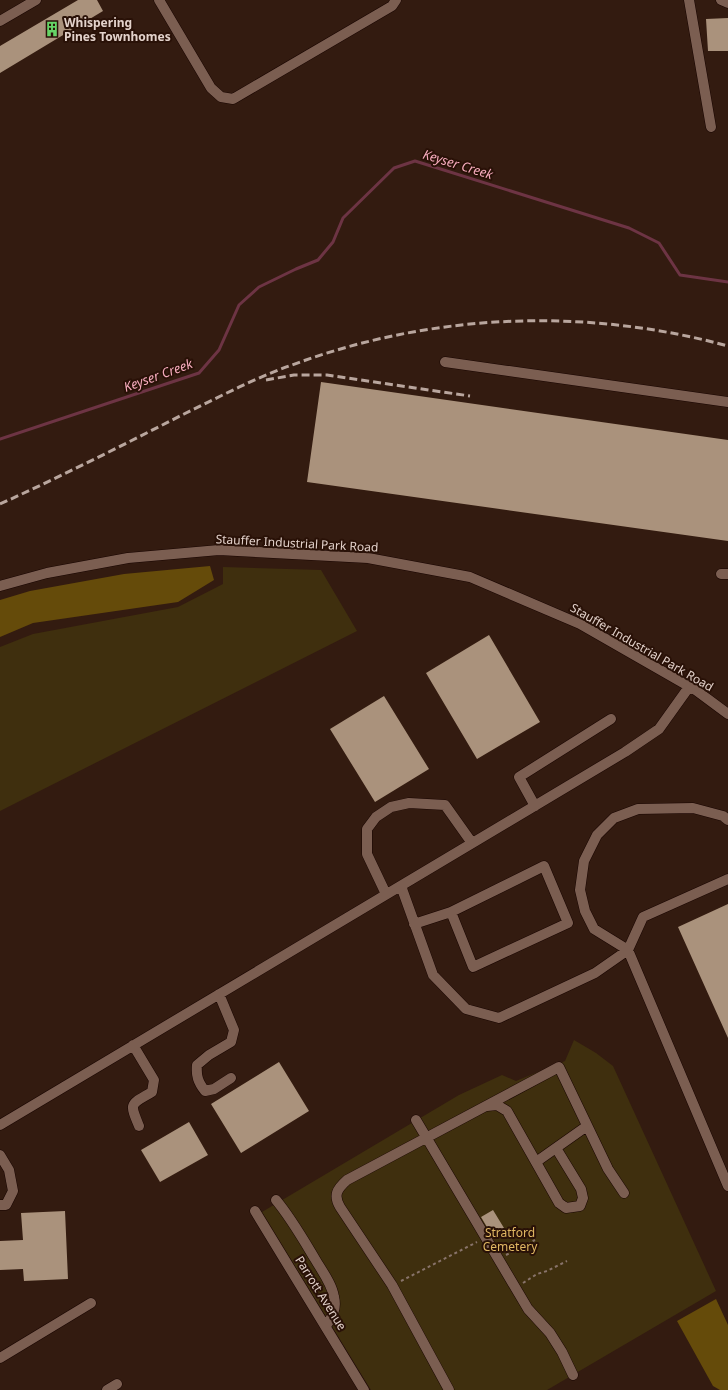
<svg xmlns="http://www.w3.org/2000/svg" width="728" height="1390" font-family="'Noto Sans',sans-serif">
<rect width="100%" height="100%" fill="#331b10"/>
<path fill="#3f2f0e" d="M223 567 321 570 357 631 0 811V647L33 634 178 607 223 584Z
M574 1040 596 1053 613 1066 716 1291 547 1390H371L262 1212 459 1095 502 1075 516 1081 565 1061Z"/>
<path fill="#654b0a" d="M210 566 214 580 178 602 33 623 0 637V600L30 591 124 574Z
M716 1299 728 1325V1390H720L713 1386 677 1321Z"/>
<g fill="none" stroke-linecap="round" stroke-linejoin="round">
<path stroke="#6d3444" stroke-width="3" d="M0 439 199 373 219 350 239 305 259 287 296 269 318 260 333 242 343 218 394 168 415 161 629 228 659 243 680 275 728 282"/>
</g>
<path fill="#aa927c" d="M78 0H97L103 11 0 73V46Z
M728 18V51H708L706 19Z
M321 382 728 440V541L307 482Z
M489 635 540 722 477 759 426 673Z
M384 696 429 769 375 802 330 729Z
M728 904V1038L678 927Z
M279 1062 309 1111 241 1153 211 1104Z
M189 1122 208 1155 160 1182 141 1150Z
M493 1210 504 1228 501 1230 503 1234 494 1239 481 1217Z
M65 1211 68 1279 24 1281 23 1269 0 1270V1241L23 1240 21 1213Z"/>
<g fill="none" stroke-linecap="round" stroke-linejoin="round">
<g stroke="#190500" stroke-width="11">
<path id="minor" d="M159 0 211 88 221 97 233 99 392 6 396 0
M689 0 711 127
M721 0 728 3
M0 21 36 0
M445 362 728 402
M721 574H728
M0 586 47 573 128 558 219 550 368 558 470 577 580 624 697 691 728 714
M535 806 519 777 611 719
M728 820 723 816 693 808 638 809 614 818 597 835 584 861 580 890 585 911 594 929 628 950 728 1186
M401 886 433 975 466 1009 499 1018 595 973 628 950 643 917 728 879
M386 894 367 854V829L376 817 391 807 409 803 445 805 472 843
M414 924 451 912 544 866 568 923 473 967 451 912
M219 994 234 1030 231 1042 209 1055 197 1065C196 1076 198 1082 205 1091L214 1089 231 1078
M133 1045 154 1080 152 1092C130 1105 129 1102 139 1126
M487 1106 497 1105 507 1111 559 1203 566 1208 580 1206 583 1198 581 1189 556 1148
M416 1120 528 1309 550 1333 562 1352 573 1375
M0 1125 625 752 659 729 689 687
M0 1155 9 1170 13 1191 6 1205H0
M536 1162 587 1126
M276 1200C291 1218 303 1239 315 1259 322 1271 332 1284 334 1297 337 1309 332 1317 326 1326
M255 1211 364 1390
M0 1358 91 1303
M107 1390 117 1384
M449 1390 392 1285 340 1207C333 1195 337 1189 347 1180L559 1067 608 1169 624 1193"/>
</g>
<path stroke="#88736a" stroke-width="2" stroke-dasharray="3 3" stroke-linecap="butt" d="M506 1255 535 1240
M401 1281 477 1242
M523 1283 537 1274 547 1271 567 1261"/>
<use href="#minor" stroke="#7b5e51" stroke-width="10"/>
<path stroke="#b9a69e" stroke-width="3" stroke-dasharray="8 4" stroke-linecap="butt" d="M266 380 294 375H327L470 396
M0 504C62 476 123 445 184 414 219 397 255 378 292 365 432 313 585 307 728 346"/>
</g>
<defs>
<g id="building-bare" transform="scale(1.2)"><path d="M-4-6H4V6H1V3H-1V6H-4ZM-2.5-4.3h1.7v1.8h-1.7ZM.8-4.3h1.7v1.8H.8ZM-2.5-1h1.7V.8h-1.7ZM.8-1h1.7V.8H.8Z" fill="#65d467" stroke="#291107" stroke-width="2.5" paint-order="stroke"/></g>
</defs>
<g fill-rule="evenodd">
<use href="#building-bare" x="52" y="29"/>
</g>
<g text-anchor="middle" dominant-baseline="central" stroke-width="4" stroke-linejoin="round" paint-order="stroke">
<g font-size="12" font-weight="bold" fill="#e3d2cb" stroke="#291107" text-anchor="start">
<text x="64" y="22">Whispering<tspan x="64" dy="14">Pines Townhomes</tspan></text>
</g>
<g font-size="12" fill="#e3d2cb" stroke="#291107">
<text transform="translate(297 543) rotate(3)">Stauffer Industrial Park Road</text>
<text transform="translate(642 647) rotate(30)">Stauffer Industrial Park Road</text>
<text transform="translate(321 1293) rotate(58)">Parrott Avenue</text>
</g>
<g font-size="12" fill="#e1b863" stroke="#291107">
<text x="510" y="1232">Stratford<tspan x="510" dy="14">Cemetery</tspan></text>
</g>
<g font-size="13" font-style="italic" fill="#f6abbd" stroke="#291107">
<text transform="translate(458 164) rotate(17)">Keyser Creek</text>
<text transform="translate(158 375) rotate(-20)">Keyser Creek</text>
</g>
</g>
</svg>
